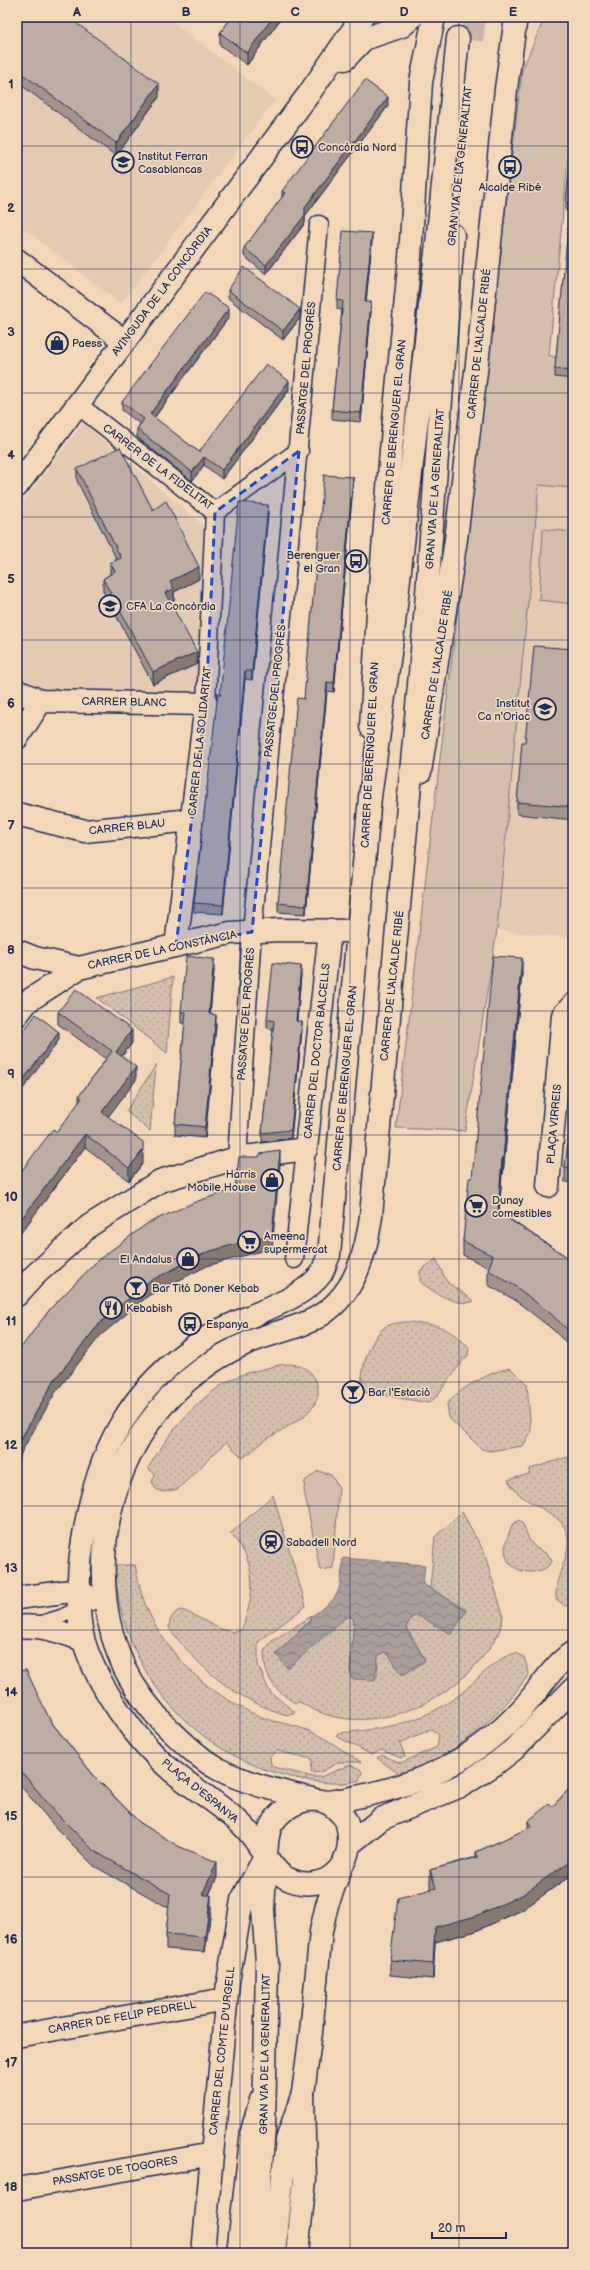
<svg xmlns="http://www.w3.org/2000/svg" width="590" height="2270" font-family="'Balsamiq Sans',sans-serif">
<defs>
<pattern id="grass-dots" width="8" height="8" patternUnits="userSpaceOnUse"><rect width="8" height="8" fill="#d3bfac"/><path d="M2 2h.1M6 6h.1" fill="none" stroke="#b5a496" stroke-width="1.8" stroke-linecap="round"/></pattern>
<pattern id="water-waves" width="16" height="10" patternUnits="userSpaceOnUse"><rect width="16" height="10" fill="#a99e9a"/><path d="M0 5q4-4 8 0t8 0" fill="none" stroke="#898181"/></pattern>
</defs>
<rect width="100%" height="100%" fill="#f3d7b9"/>
<filter id="ink" filterUnits="userSpaceOnUse"><feTurbulence type="fractalNoise" baseFrequency=".025" numOctaves="2"/><feDisplacementMap in="SourceGraphic" scale="8" xChannelSelector="R" yChannelSelector="G"/><feConvolveMatrix kernelMatrix="1 2 1 2 8 2 1 2 1" color-interpolation-filters="sRGB"/></filter>
<g filter="url(#ink)">
<path fill="#e3cab2" d="M17 17H166L275 100 121 304 17 223Z
M83 423 207 529 199 696 43 694 17 683V510Z
M539 485 573 488V938L497 930Z"/>
<path fill="url(#grass-dots)" stroke="#777785" d="M173 977 167 1053 97 998Z
M156 1065 150 1131 126 1111Z
M436 1259 447 1282 474 1301C460 1308 431 1292 420 1281V1271Z
M406 1322C440 1325 443 1324 469 1347L468 1356 464 1359 436 1397 429 1403 364 1392C356 1377 371 1336 385 1327 391 1323 399 1323 406 1322Z
M283 1364C304 1363 319 1373 318 1396L314 1406 302 1418 267 1439 243 1458 226 1442 178 1489 163 1492 156 1489 152 1482 155 1474 148 1468C168 1435 193 1402 227 1382 242 1372 265 1369 283 1364Z
M510 1368 527 1384 531 1432 523 1446 489 1451 482 1449 449 1418 447 1404C458 1389 492 1371 510 1368Z
M568 1457 573 1474V1605L565 1606 556 1599C554 1578 566 1565 568 1545 571 1515 537 1510 519 1494 515 1491 511 1485 508 1480L529 1474 530 1469Z
M273 1495 306 1606 258 1642V1665L267 1686 271 1693 295 1712 287 1715C236 1700 201 1670 169 1628 169 1620 173 1612 181 1610 195 1613 228 1639 241 1630 244 1626 245 1619 247 1613 256 1584 253 1556 230 1534Z
M462 1512 484 1552 503 1615C502 1632 491 1647 480 1660 440 1709 357 1741 300 1702L295 1703C273 1689 264 1677 264 1651L272 1641 310 1617 311 1619 276 1654 332 1629 347 1616 353 1618 354 1622 350 1671 377 1677 378 1656 384 1652 390 1656 424 1658 406 1627 411 1618 417 1615 421 1617 465 1609 430 1588 435 1537Z
M519 1520C527 1527 526 1538 533 1545 539 1552 548 1551 552 1561 543 1578 510 1575 506 1555 503 1545 509 1534 512 1525Z
M115 1565H135C137 1575 139 1585 142 1595 159 1649 208 1695 259 1716 275 1723 293 1724 309 1731 327 1738 344 1752 361 1762H339L321 1772 311 1773 312 1759 277 1751 270 1757 271 1764 273 1767 313 1777H320L350 1765 360 1769 362 1772 359 1780C337 1787 309 1781 287 1776 190 1752 118 1666 115 1565Z
M516 1653 524 1657 529 1674C498 1719 453 1759 399 1774L377 1758 382 1755 401 1763 437 1747 439 1735 431 1729 400 1743 405 1757 401 1758 381 1750 372 1755 336 1736 338 1733C385 1729 420 1724 459 1695 477 1681 494 1658 516 1653Z"/>
<path fill="#d3bfac" stroke="#777785" d="M545 17H573V108L549 355 573 364V488L539 485 497 930 465 1131 396 1128 522 70Z
M543 529 573 532V604L539 600Z
M318 1471 331 1475 339 1488 333 1568 320 1570 304 1490 305 1481Z"/>
<path fill="url(#water-waves)" stroke="#707282" d="M343 1558 425 1565 423 1584 465 1609 466 1612 451 1634 417 1615 411 1618 406 1627 425 1661 405 1674H401L388 1653 384 1652 378 1656 375 1680 352 1679 350 1671 354 1622 353 1618 347 1616 291 1666 287 1668 276 1654 311 1620 310 1617C341 1597 340 1594 343 1558Z"/>
<g fill="none" stroke-linecap="round" stroke-linejoin="round">
<path stroke="#c8b5a7" stroke-width="22" stroke-dasharray="22 11" stroke-linecap="butt" d="M472 40 475 17"/>
<g stroke="#1b2f5e" stroke-width="15">
<path id="service" d="M38 1623 61 1616 82 1606"/>
</g>
<g stroke="#1b2f5e" stroke-width="21">
<path id="pedestrian" d="M78 405 215 512 299 451
M206 704 215 512
M237 1158 252 932 319 225
M294 1259 306 1149"/>
</g>
<g stroke="#1b2f5e" stroke-width="25">
<path id="minor" d="M17 260 124 341
M17 691 41 701 206 704 176 946
M371 727 378 613 391 450 410 257 421 82 434 17
M17 738 41 701
M420 772 456 539 480 338 506 89 516 17
M17 814 85 831 191 820
M17 951 35 958 79 968 230 933 279 930 357 931
M17 1015 28 1001 79 968
M548 1186 563 1015 573 1005
M17 1295 35 1275 89 1226 160 1181 237 1158 306 1149 330 930
M17 2036 226 1999
M17 2189 212 2154
M203 2253 228 1982 242 1900 266 1855
M238 2253 252 2131 261 2100
M297 2253 305 2180 303 2095"/>
</g>
<g stroke="#1b2f5e" stroke-width="25">
<path id="tertiary" d="M345 59 364 39 402 26 412 17
M17 486 308 95 362 17
M254 2253 264 2128 267 1962 263 1910 266 1855
M274 2253 287 2140 303 2093 311 2032 321 1931 327 1905 340 1870"/>
</g>
<g stroke="#1b2f5e" stroke-width="25">
<path id="secondary" d="M17 1598 79 1590 91 1599
M17 1627C41 1624 61 1632 83 1640
M312 1799C280 1791 247 1784 218 1769 201 1760 184 1743 170 1730 152 1712 135 1690 124 1667 87 1587 102 1479 158 1411 181 1382 214 1357 249 1342 267 1335 285 1331 303 1324 351 1306 365 1261 371 1216L426 607 453 235
M328 1802C403 1791 468 1768 521 1710 539 1691 551 1667 573 1652
M350 1844 381 1819 463 1785 495 1764 513 1750 573 1689
M266 1855C267 1845 267 1832 272 1824 285 1803 315 1791 335 1808 340 1813 346 1818 347 1824 358 1864 325 1897 286 1878 269 1869 258 1839 243 1826 222 1805 195 1790 172 1771 136 1741 98 1687 84 1642 76 1615 78 1575 82 1547 96 1453 127 1387 211 1335 242 1316 301 1302 321 1274 324 1269 326 1261 329 1255L370 797 393 632 437 243 458 38"/>
</g>
<use href="#service" stroke="#f3d7b9" stroke-width="12"/>
<use href="#pedestrian" stroke="#f3d7b9" stroke-width="18"/>
<use href="#minor" stroke="#f3d7b9" stroke-width="22"/>
<use href="#tertiary" stroke="#f3d7b9" stroke-width="22"/>
<use href="#secondary" stroke="#f3d7b9" stroke-width="22"/>
</g>
<path fill="#a3958c" stroke="#1b2f5e" d="M17 17 159 97 116 156 17 82Z
M232 17H282L247 65 220 45V33Z
M388 106 305 216V223L266 274 244 256V248L282 198V191Z
M573 137V379L555 377V369L570 211H566V202Z
M372 241 366 302 371 311 361 422 332 419V410L342 310 337 309V300Z
M228 290 300 318 283 340 228 298Z
M229 317 154 418 199 452 289 390 222 479 204 465 192 481 137 437V429L140 424 122 410V402Z
M77 469 153 510 199 579 174 592V601L170 602 197 664 153 684 103 591V579L110 574V563L117 560 77 481Z
M353 486 334 692 327 691 306 914 278 912V903Z
M268 513 252 680 245 679 223 914 194 912V903L220 696Z
M573 649V820L517 814V802L525 742Z
M214 970 210 1014 216 1026 205 1138 175 1135V1124L185 1023H181V1012Z
M522 973 503 1174H502L499 1212 573 1261V1349L551 1328 515 1300 488 1285V1270L489 1268 463 1255V1241L472 1178Z
M301 975 297 1021 302 1030 291 1138 262 1142V1133L273 1029 267 1028V1019Z
M58 1012 132 1043 122 1056 136 1080 108 1116 143 1163 129 1181 85 1147 17 1238V1171L20 1173 57 1132 79 1103V1096L106 1059 58 1024Z
M573 1046V1183L565 1182V1167L573 1103 568 1102V1087Z
M17 1671 51 1722 95 1777 139 1822 217 1877 209 1895 211 1910 205 1952 166 1949V1934L169 1908 94 1866 56 1828 20 1785 17 1780Z
M573 1785V1874L522 1910 476 1931 435 1942 433 1979 390 1975V1960L431 1889 430 1885V1870L476 1857V1852L528 1829V1821L552 1807Z"/>
<path fill="#857972" stroke="#1b2f5e" d="M273 17H282L247 65V53Z
M159 84V97L116 156V143Z
M388 97V106L305 216V223L266 274V265L305 207Z
M372 233V241L365 310V302Z
M371 302V311L361 422V413Z
M229 308V317L150 423V414Z
M300 309V318L283 340V331Z
M289 381V390L222 479V470Z
M204 457V465L192 481V472Z
M353 477V486L334 692V683Z
M268 505V513L252 680V671Z
M199 567V579L174 592V601L165 605V593L170 581Z
M197 652V664L153 684V672Z
M245 671V679L223 914V905Z
M327 682V691L306 914V906Z
M522 958V973L503 1174V1159Z
M214 959V970L209 1025V1014Z
M301 966V975L296 1030V1021Z
M216 1015V1026L205 1138V1127Z
M302 1022V1030L291 1138V1130Z
M132 1030V1043L116 1064V1052Z
M59 1032V1040L17 1097V1088Z
M136 1067V1080L102 1125V1112Z
M85 1134V1147L17 1238V1225Z
M143 1150V1163L129 1181V1168Z
M280 1151V1165L272 1248 207 1266 148 1296 100 1336 55 1393 22 1451 17 1466V1453L22 1437 55 1379 100 1323Z
M502 1159V1174L498 1226V1212Z
M573 1859V1874L522 1910 476 1931 435 1942 433 1979V1964L435 1927Z
M217 1862V1877L202 1910V1895Z
M211 1895V1910L205 1952V1937Z"/>
<path fill="#beada3" stroke="#1b2f5e" d="M17 17H68L159 84 116 143 17 70Z
M232 17H273L247 53 220 33Z
M365 80 388 97 305 207V215L266 265 244 248 285 193 282 191Z
M573 137V371L555 369 570 203 566 202Z
M343 231 372 233 365 302H371L361 413 332 410 343 301 337 300Z
M244 267 300 309 283 331 228 290Z
M205 292 229 308 150 414 199 452 266 364 289 381 222 470 204 457 192 472 137 429 144 419 122 402Z
M120 447 153 510 166 501 199 567 170 581 174 589 165 593 197 652 153 672 103 579 115 571 110 563 121 558 77 469Z
M324 475 353 477 334 683 327 682 306 906 278 903 297 698 304 699Z
M239 502 268 505 252 671H245L223 905 194 903 218 692 220 696Z
M534 646 573 649V807L517 802 522 742H525Z
M186 956 214 959 209 1014 216 1015 205 1127 175 1124 186 1012H181Z
M493 956 522 958 503 1159H502L498 1212 573 1261V1335L551 1314 515 1286 488 1270 493 1256 463 1241 469 1178H472Z
M273 963 301 966 296 1021 302 1022 291 1130 262 1133 274 1021 267 1019Z
M76 989 132 1030 116 1052 136 1067 102 1112 143 1142V1150L129 1168 85 1134 17 1225V1171L20 1173 53 1129 57 1132 82 1098 79 1096 112 1051 58 1012Z
M36 1014 59 1032 17 1088V1040Z
M573 1046V1088L568 1087Z
M573 1100V1168L565 1167Z
M280 1151 272 1234 207 1252 148 1282 100 1323 55 1379 22 1437 17 1453V1353L50 1309 98 1260 148 1223 195 1202 235 1189 239 1157H259L260 1154Z
M26 1670 51 1722 95 1777 139 1822 178 1846 217 1862 202 1895H211L205 1937 166 1934 170 1894 94 1851 56 1813 20 1770 17 1765V1671Z
M573 1785V1859L522 1895 476 1916 435 1927 433 1964 390 1960 398 1898 436 1888 430 1870 478 1857 476 1852 531 1827 528 1821 549 1804 552 1807Z"/>
</g>
<path fill="#1d4ed8" fill-opacity="0.2" stroke="#1d4ed8" stroke-width="3" stroke-dasharray="8 5" stroke-linejoin="round" d="M299 451 252 932 176 946 206 704 215 512Z"/>
<path fill="none" stroke="#1b2f5e" stroke-width="1" stroke-opacity="0.55" d="M131 17V2253M240 17V2253M350 17V2253M459 17V2253M17 146H573M17 269H573M17 393H573M17 517H573M17 640H573M17 764H573M17 888H573M17 1011H573M17 1135H573M17 1259H573M17 1382H573M17 1506H573M17 1630H573M17 1753H573M17 1877H573M17 2001H573M17 2124H573"/>
<defs>
<g id="bus-ring" transform="scale(1.15)"><circle r="9.5" fill="#f3d7b9" stroke="#1b2f5e" stroke-width="1.5"/><path d="M-5-6H5V4H4V6H2V4H-2V6H-4V4H-5ZM-3.5-4V0h7V-4ZM-3.5 1.2v1.5H-2V1.2ZM2 1.2v1.5H3.5V1.2Z" fill="#1b2f5e"/></g>
<g id="school-ring" transform="scale(1.15)"><circle r="9.5" fill="#f3d7b9" stroke="#1b2f5e" stroke-width="1.5"/><path d="M0-5L7-2L0 1L-7-2ZM-4 1L0 2.5L4 1V4Q0 6-4 4Z" fill="#1b2f5e"/></g>
<g id="shop-ring" transform="scale(1.15)"><circle r="9.5" fill="#f3d7b9" stroke="#1b2f5e" stroke-width="1.5"/><path d="M-5-2.5h2.3a2.7 3.5 0 0 1 5.4 0H5L5.5 6h-11ZM-1.5-2.5h3a1.5 2.3 0 0 0-3 0Z" fill="#1b2f5e"/></g>
<g id="supermarket-ring" transform="scale(1.15)"><circle r="9.5" fill="#f3d7b9" stroke="#1b2f5e" stroke-width="1.5"/><path d="M-6-5.5h2.5l.6 2H6L4.5 2H-2.5L-4.4-4H-6ZM-1.5 3.2a1.3 1.3 0 1 0 .1 0ZM3 3.2a1.3 1.3 0 1 0 .1 0Z" fill="#1b2f5e"/></g>
<g id="bar-ring" transform="scale(1.15)"><circle r="9.5" fill="#f3d7b9" stroke="#1b2f5e" stroke-width="1.5"/><path d="M-6-5H6L.8 .8V4.5H3.5V6h-7V4.5H-.8V.8Z" fill="#1b2f5e"/></g>
<g id="restaurant-ring" transform="scale(1.15)"><circle r="9.5" fill="#f3d7b9" stroke="#1b2f5e" stroke-width="1.5"/><path d="M-5-6h1v4h1v-4h1v4h1v-4h1v5L-1.5 .5V6h-2V.5L-5-1ZM5-6V6H3V1.5H1.5Q1.5-4 5-6Z" fill="#1b2f5e"/></g>
<g id="station-ring" transform="scale(1.15)"><circle r="9.5" fill="#f3d7b9" stroke="#1b2f5e" stroke-width="1.5"/><path d="M-3-6H3Q5-6 5-4V2Q5 4 3 4L4.5 6H3L1.5 4h-3L-3 6H-4.5L-3 4Q-5 4-5 2V-4Q-5-6-3-6ZM-3.5-4v3h7v-3ZM-3.5 1v1.5H-2V1ZM2 1v1.5H3.5V1Z" fill="#1b2f5e"/></g>
</defs>
<g fill-rule="evenodd">
<use href="#bus-ring" x="302" y="147"/>
<use href="#school-ring" x="123" y="162"/>
<use href="#bus-ring" x="510" y="167"/>
<use href="#shop-ring" x="57" y="343"/>
<use href="#bus-ring" x="356" y="561"/>
<use href="#school-ring" x="110" y="606"/>
<use href="#school-ring" x="545" y="709"/>
<use href="#shop-ring" x="272" y="1180"/>
<use href="#supermarket-ring" x="476" y="1206"/>
<use href="#supermarket-ring" x="249" y="1242"/>
<use href="#shop-ring" x="188" y="1259"/>
<use href="#bar-ring" x="136" y="1288"/>
<use href="#restaurant-ring" x="111" y="1308"/>
<use href="#bus-ring" x="190" y="1324"/>
<use href="#bar-ring" x="353" y="1392"/>
<use href="#station-ring" x="271" y="1542"/>
</g>
<g text-anchor="middle" dominant-baseline="central" stroke-width="3.5" stroke-linejoin="round" paint-order="stroke">
<g font-size="11" fill="#1b2f5e" stroke="#f3d7b9" text-anchor="start">
<text x="318" y="147">Concòrdia Nord</text>
<text x="138" y="156">Institut Ferran<tspan x="138" dy="13">Casablancas</tspan></text>
<text x="510" y="187" text-anchor="middle">Alcalde Ribé</text>
<text x="72" y="343">Paess</text>
<text x="340" y="555" text-anchor="end">Berenguer<tspan x="340" dy="13">el Gran</tspan></text>
<text x="126" y="606">CFA La Concòrdia</text>
<text x="530" y="703" text-anchor="end">Institut<tspan x="530" dy="13">Ca n'Oriac</tspan></text>
<text x="256" y="1174" text-anchor="end">Harris<tspan x="256" dy="13">Mobile House</tspan></text>
<text x="492" y="1200">Dunay<tspan x="492" dy="13">comestibles</tspan></text>
<text x="264" y="1236">Ameena<tspan x="264" dy="13">supermercat</tspan></text>
<text x="172" y="1259" text-anchor="end">El Andalus</text>
<text x="152" y="1288">Bar Titó Doner Kebab</text>
<text x="126" y="1308">Kebabish</text>
<text x="206" y="1324">Espanya</text>
<text x="368" y="1392">Bar l'Estació</text>
<text x="286" y="1542">Sabadell Nord</text>
</g>
<g font-size="11" fill="#1b2f5e" stroke="#f3d7b9">
<text transform="translate(460 166) rotate(-84)">GRAN VIA DE LA GENERALITAT</text>
<text transform="translate(162 291) rotate(-53)">AVINGUDA DE LA CONCÒRDIA</text>
<text transform="translate(479 344) rotate(-84)">CARRER DE L'ALCALDE RIBÉ</text>
<text transform="translate(306 368) rotate(-85)">PASSATGE DEL PROGRÉS</text>
<text transform="translate(394 432) rotate(-85)">CARRER DE BERENGUER EL GRAN</text>
<text transform="translate(158 467) rotate(37)">CARRER DE LA FIDELITAT</text>
<text transform="translate(435 489) rotate(-86)">GRAN VIA DE LA GENERALITAT</text>
<text transform="translate(437 665) rotate(-81)">CARRER DE L'ALCALDE RIBÉ</text>
<text transform="translate(275 691) rotate(-84)">PASSATGE DEL PROGRÉS</text>
<text transform="translate(124 702) rotate(1)">CARRER BLANC</text>
<text transform="translate(200 741) rotate(-84)">CARRER DE LA SOLIDARITAT</text>
<text transform="translate(370 755) rotate(-87)">CARRER DE BERENGUER EL GRAN</text>
<text transform="translate(127 827) rotate(-6)">CARRER BLAU</text>
<text transform="translate(162 950) rotate(-12)">CARRER DE LA CONSTÀNCIA</text>
<text transform="translate(392 986) rotate(-84)">CARRER DE L'ALCALDE RIBÉ</text>
<text transform="translate(246 1014) rotate(-86)">PASSATGE DEL PROGRÉS</text>
<text transform="translate(317 1051) rotate(-84)">CARRER DEL DOCTOR BALCELLS</text>
<text transform="translate(345 1078) rotate(-85)">CARRER DE BERENGUER EL GRAN</text>
<text transform="translate(554 1124) rotate(-85)">PLAÇA VIRREIS</text>
<text transform="translate(200 1791) rotate(39)">PLAÇA D'ESPANYA</text>
<text transform="translate(122 2017) rotate(-10)">CARRER DE FELIP PEDRELL</text>
<text transform="translate(222 2051) rotate(-84)">CARRER DEL COMTE D'URGELL</text>
<text transform="translate(265 2054) rotate(-89)">GRAN VIA DE LA GENERALITAT</text>
<text transform="translate(115 2171) rotate(-10)">PASSATGE DE TOGORES</text>
</g>
</g>
<rect width="590" height="2270" fill="none" stroke="#f3d7b9" stroke-width="44"/>
<path d="M432 2232v6h74v-6" fill="none" stroke="#1b2f5e" stroke-width="2"/>
<text x="438" y="2232" font-size="12" fill="#1b2f5e" stroke="#f3d7b9" stroke-width="3" paint-order="stroke">20 m</text>
<rect x="22" y="22" width="546" height="2226" fill="none" stroke="#1b2f5e" stroke-width="1.5"/>
<g font-size="13" text-anchor="middle" font-weight="bold" fill="#1b2f5e">
<text x="77" y="16">A</text>
<text x="186" y="16">B</text>
<text x="295" y="16">C</text>
<text x="404" y="16">D</text>
<text x="513" y="16">E</text>
<text x="11" y="88">1</text>
<text x="11" y="212">2</text>
<text x="11" y="336">3</text>
<text x="11" y="459">4</text>
<text x="11" y="583">5</text>
<text x="11" y="707">6</text>
<text x="11" y="830">7</text>
<text x="11" y="954">8</text>
<text x="11" y="1078">9</text>
<text x="11" y="1201">10</text>
<text x="11" y="1325">11</text>
<text x="11" y="1449">12</text>
<text x="11" y="1572">13</text>
<text x="11" y="1696">14</text>
<text x="11" y="1820">15</text>
<text x="11" y="1943">16</text>
<text x="11" y="2067">17</text>
<text x="11" y="2191">18</text>
</g>
</svg>
